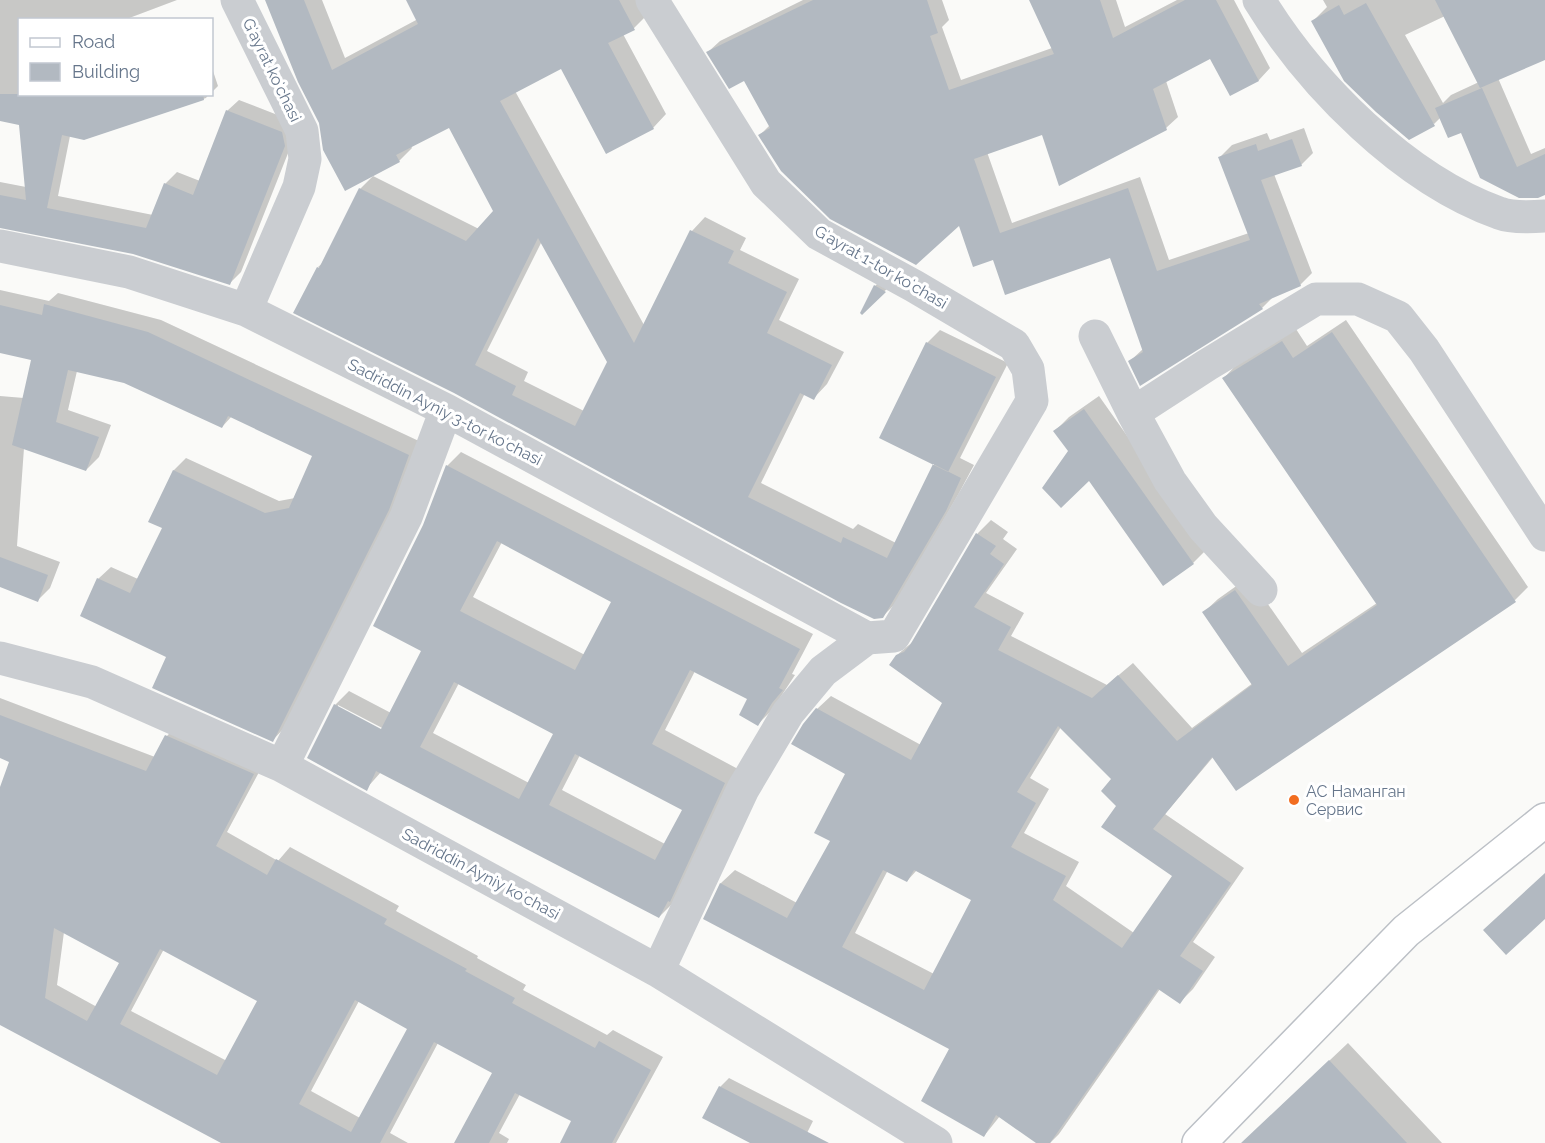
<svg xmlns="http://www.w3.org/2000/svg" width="1545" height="1143" font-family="Raleway,sans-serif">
<rect width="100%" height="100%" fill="#fafaf8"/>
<path fill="#0003" fill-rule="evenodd" d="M0 0H177L124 20H20V94H209L206 98 84 139 70 136 58 196 153 215 165 184 177 172 200 181 227 111 239 100 293 121 296 133 241 272 230 283 133 252 0 226V182L26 187 20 124 0 120Z
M266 0H322L345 58 418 19 408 0H639L647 15 634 28 623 34 666 114 653 128 562 67 515 91 644 325 692 231 705 217 746 238 740 250 799 279 779 320 844 352 827 384 814 398 805 393 761 483 853 529 858 524 896 543 934 465 927 343 940 330 1008 363 960 458 974 465 958 495 896 603 882 617 455 392 318 267 325 261 360 189 373 176 479 229 495 211 449 126 411 146 412 148 399 161 320 123ZM542 241 609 362 584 411 524 381 528 372 487 351Z
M803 0H942L949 20 942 27 961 80 1052 48 1030 0H1116L1125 27 1177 0H1234L1270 68 1259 80 1231 94 1210 57 1166 81 1178 117 1166 128 1043 133 987 152 1012 223 1140 177 1169 260 1249 233 1220 157 1232 145 1267 133 1270 140 1304 128 1313 153 1301 165 1274 174 1312 273 1300 285 1274 296 1262 308 1130 361 1143 349 1111 257 994 259 959 223 760 135 770 125 745 79 708 52 720 41Z
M1323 0H1545V58L1498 78 1531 154 1545 148V193L1441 117 1434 124 1313 21 1327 7ZM1445 16 1479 82 1451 95 1443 103 1405 35Z
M212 68 218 86 212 92Z
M884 277 894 282 862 313 875 286Z
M0 290 49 301 58 293 161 320 421 442 401 495 285 727 273 740 168 656 98 579 111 567 138 579 164 528 150 521 174 470 186 458 279 501 295 498 314 455 232 416 222 427 124 381 77 371 68 410 111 425 99 457 86 470 24 448 17 546 60 562 50 588 38 600 0 585V396L24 398 33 359 0 351Z
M1346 320 1528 587 1515 600 1214 756 1165 814 1244 868 1193 942 1215 957 1193 989 1180 1002 1160 989 1059 1134 1050 1143H1039L1000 1116 984 1136 951 1048 705 918 721 883 735 870 797 903 832 840 847 774 817 709 831 696 921 745 944 703 897 655 915 640 978 533 991 520 1008 532 1003 539 1017 549 986 593 1024 613 1011 636 1107 685 1133 663 1192 728 1253 683 1204 612 1218 599 1249 577 1302 653 1377 603 1224 378 1237 364 1296 329 1307 346ZM1061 727 1113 779 1118 806 1174 876 1134 933 1066 886 1079 862 1024 833 1049 789 1030 778ZM888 870 907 881 917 870 973 900 934 974 855 933Z
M1099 396 1207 549 1193 563 1070 451 1055 431 1069 417Z
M461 452 813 634 792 674 795 675 772 710 758 724 749 699 695 671 665 730 738 769 673 903 659 917 381 772 366 789 335 705 349 691 391 713 423 651 424 526 447 466ZM502 542 613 601 585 655 473 597ZM459 683 555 733 529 783 433 733ZM338 705 388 731 387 733 338 708ZM580 755 684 809 665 844 562 790Z
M0 698 155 757 167 736 179 723 265 761 227 832 278 861 290 847 399 906 396 911 478 956 477 958 526 985 523 990 607 1035 613 1030 663 1057 616 1143H561L573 1121 520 1094 499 1133 509 1139 507 1143H456L494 1073 438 1043 390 1133 408 1143H224L0 1024V791L11 761 0 757ZM64 932 121 962 97 1007 57 985ZM164 949 259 1000 227 1061 131 1011ZM359 1001 409 1028 360 1118 311 1091Z
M1348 1043 1442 1143H1243L1254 1132Z
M729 1078 813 1121 802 1143H753L720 1087Z"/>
<path fill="#b2b9c1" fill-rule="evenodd" d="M265 0H304L332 70 418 24 406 0H619L635 30 608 43 654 129 606 154 561 69 500 101 634 343 690 230 734 251 728 263 787 292 767 333 832 365 814 400 800 393 748 497 841 543 843 537 887 558 933 464 961 478 946 511 883 618 874 619 841 603 454 393 293 313 317 267 319 268 359 188 466 241 493 211 449 128 396 155 400 162 345 191 323 150 319 123 298 82ZM538 238 607 362 575 426 512 395 516 386 475 365Z
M813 0H927L938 33 930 36 949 90 1054 54 1029 0H1100L1113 38 1185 0H1216L1259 81 1230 96 1210 59 1153 89 1167 130 1059 186 1042 135 974 159 1000 233 1128 188 1157 271 1250 240 1218 157 1256 144 1258 151 1292 139 1302 166 1261 180 1301 286 1259 304 1263 309 1140 386 1128 361 1143 352 1110 258 1005 295 993 260 973 267 959 226 916 265 830 219 781 171 758 135 770 128 744 81 729 89 706 52Z
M1435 0H1545V60L1480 88Z
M1366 3 1435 126 1409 140 1376 112 1344 81 1311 21 1339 5 1344 15Z
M1482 88 1517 167 1545 154V195L1538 198H1519L1480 178 1461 133 1448 138 1435 108Z
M0 94H203L204 100 84 140 62 135 47 208 146 228 164 183 193 195 226 110 282 132 285 146 230 285 133 254 0 228V195L26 200 19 125 0 121Z
M874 285 886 292 862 315 860 313Z
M44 304 148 332 409 455 389 510 273 742 152 688 166 657 80 616 97 578 130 593 162 528 148 522 173 470 265 513 289 508 312 456 228 416 222 428 124 383 68 370 56 422 99 437 86 471 12 445 31 360 0 353V305L42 315Z
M1332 332 1516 602 1236 791 1212 757 1153 829 1231 883 1180 956 1203 971 1180 1004 1158 989 1050 1143H1036L996 1115 984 1137 921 1101 949 1049 703 919 720 883 787 918 830 841 814 833 845 774 791 744 803 724 816 708 911 760 942 703 889 665 896 655 904 652 910 645 976 533 996 546 990 554 1004 564 974 607 1011 627 998 650 1092 698 1118 675 1177 741 1252 685 1202 612 1235 590 1288 666 1377 605 1222 378 1282 341 1293 358ZM1058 726 1111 779 1101 791 1116 806 1101 827 1172 876 1122 948 1053 900 1066 876 1011 847 1036 803 1017 792ZM883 870 907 882 914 870 971 900 924 990 842 947Z
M926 342 996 377 948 472 879 438Z
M1084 409 1194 564 1163 586 1089 481 1061 508 1042 488 1068 451 1053 431Z
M446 465 800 649 779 688 783 690 772 703 758 726 739 715 747 699 690 670 652 744 725 783 670 902 668 901 659 918 376 771 367 791 307 758 334 704 381 729 421 651 373 626 423 525ZM497 541 611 602 575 670 460 611ZM454 682 553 734 519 799 420 747ZM575 754 682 810 655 860 549 805Z
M0 557 48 575 38 602 0 587Z
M0 715 146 771 165 735 254 774 216 846 267 875 276 859 387 919 384 924 467 969 465 971 515 998 512 1003 595 1048 599 1041 651 1070 612 1143H560L571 1121 515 1093 489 1143H454L492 1073 434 1042 380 1143H221L0 1025V787L9 762 0 758ZM54 928 119 963 87 1021 45 998ZM160 949 257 1001 217 1075 120 1024ZM355 1000 407 1029 351 1132 299 1104Z
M1545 873V919L1506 955 1483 930Z
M1329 1060 1407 1143H1241Z
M719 1086 829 1143H750L702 1118Z"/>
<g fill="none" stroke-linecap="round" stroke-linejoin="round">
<g stroke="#bcc0c6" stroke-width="36">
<path id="secondary" d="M1199 1143 1406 931 1545 820"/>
</g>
<path stroke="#cacdd1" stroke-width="33" d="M237 0 302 131 305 159 299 187 246 310
M652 0 766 183 819 234 914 286 1014 345 1028 369 1032 401 894 636 867 638 823 671 788 713 743 789 658 971
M1259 0C1311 85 1404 179 1499 213 1512 218 1532 217 1545 216
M0 246 129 272 246 310 446 410 867 638
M1095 336 1133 413 1207 365 1316 299H1358L1398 317 1424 350 1545 535
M1133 413 1170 481 1203 527 1261 590
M0 658 92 682 282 766 658 971 936 1143
M282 766 406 517 446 410"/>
<use href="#secondary" stroke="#fff" stroke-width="33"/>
</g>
<circle fill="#f26d20" stroke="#fff" stroke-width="2" cx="1294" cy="800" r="6"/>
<g text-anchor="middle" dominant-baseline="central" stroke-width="6" stroke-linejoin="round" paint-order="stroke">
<g font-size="16" fill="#66768b" stroke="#fff">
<text transform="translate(272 70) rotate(64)">Gʻayrat koʻchasi</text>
<text transform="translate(881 267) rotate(30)">Gʻayrat 1-tor koʻchasi</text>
<text transform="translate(445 412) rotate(27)">Sadriddin Ayniy 3-tor koʻchasi</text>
<text transform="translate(481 874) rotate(28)">Sadriddin Ayniy koʻchasi</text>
</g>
<g font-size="16" fill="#66768b" stroke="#fff" text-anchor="start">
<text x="1306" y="791">АС Наманган<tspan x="1306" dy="18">Сервис</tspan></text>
</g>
</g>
<rect x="18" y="18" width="195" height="78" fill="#ffffff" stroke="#c2c8d1" stroke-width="1.5"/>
<rect x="30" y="38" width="30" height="9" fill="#ffffff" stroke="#c2c8d1" stroke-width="1.5"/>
<text x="72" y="48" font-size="18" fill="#66768b">Road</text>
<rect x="30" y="63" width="30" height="18" fill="#b2b9c1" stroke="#c2c8d1" stroke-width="1.5"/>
<text x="72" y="78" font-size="18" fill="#66768b">Building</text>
</svg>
